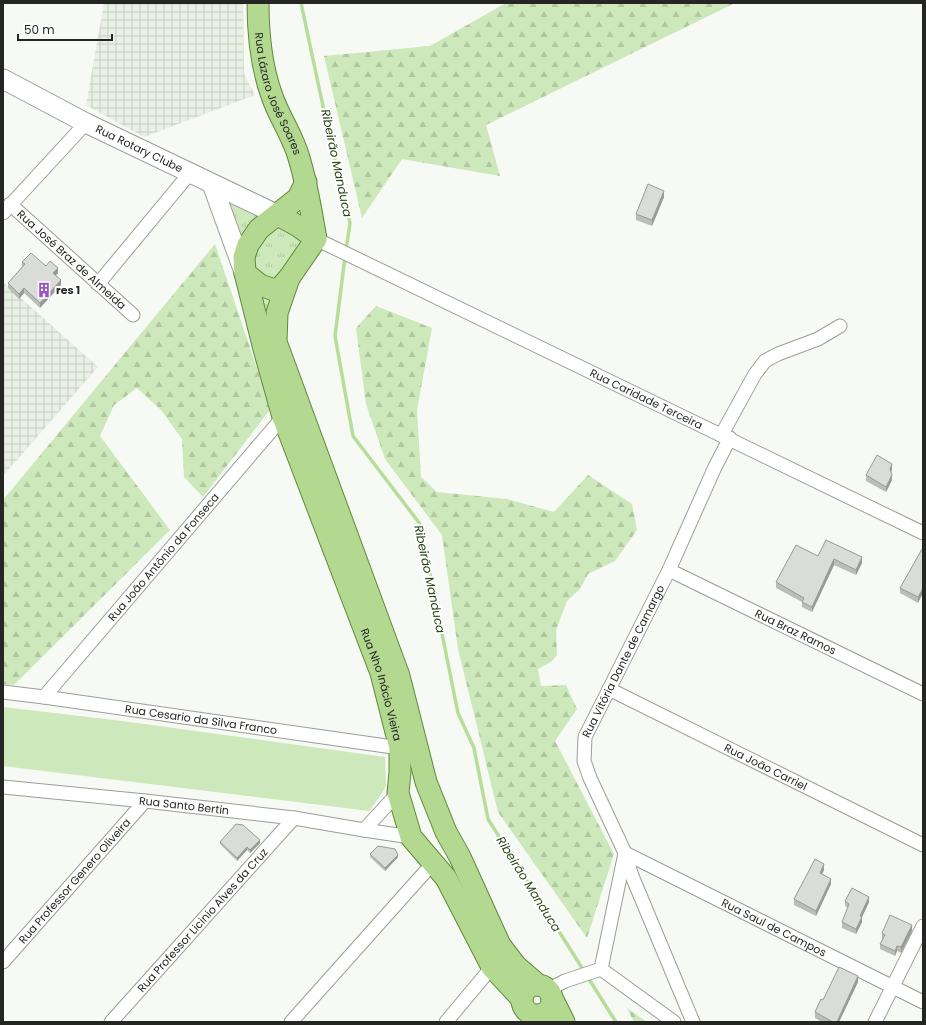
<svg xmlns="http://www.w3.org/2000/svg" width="926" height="1025" font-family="Poppins,sans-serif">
<defs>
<pattern id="industrial-grid" width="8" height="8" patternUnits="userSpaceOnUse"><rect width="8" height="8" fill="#e8efe4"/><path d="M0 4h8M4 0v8" fill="none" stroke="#c7cdc3"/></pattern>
<pattern id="grass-tufts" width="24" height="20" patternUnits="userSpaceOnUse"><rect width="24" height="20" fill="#cde8ba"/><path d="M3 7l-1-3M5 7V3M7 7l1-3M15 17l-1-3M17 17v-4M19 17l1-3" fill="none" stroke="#b0c7a0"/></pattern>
<pattern id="forest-firs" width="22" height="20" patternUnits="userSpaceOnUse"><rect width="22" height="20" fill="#cde8ba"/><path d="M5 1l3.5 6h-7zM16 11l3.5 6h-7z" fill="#b0c7a0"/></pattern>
</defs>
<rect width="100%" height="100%" fill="#f6f9f4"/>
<path fill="url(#industrial-grid)" d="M104 3H243L244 74 255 95 144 137 86 105Z
M3 282 98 367 3 476Z"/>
<path fill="url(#grass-tufts)" d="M226 198 263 216 242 247Z
M276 226 289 230 300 239 301 246 274 281 252 268 258 240Z
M255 290 275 296 268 325Z"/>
<path fill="url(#forest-firs)" d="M506 3H735L486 125 500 176 402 159 362 218 324 56 430 46Z
M215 244 269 404V411L203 497 184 477 182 439 161 410 137 388 114 405 100 436 170 530 14 685 3 684V500Z
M376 306 432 328 417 410 421 477 437 492 507 499 554 512 588 475 632 504 637 530 615 561 588 574 580 589 567 601 556 630 557 655 551 662 538 669 541 686 566 685 577 709 555 741 614 854 587 938 498 812 458 649 442 535 385 459 366 404 356 328Z
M627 1008 647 1022H634Z"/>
<path fill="#cde8ba" d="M3 707 122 721 385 757 386 786 378 799 369 811 3 766Z"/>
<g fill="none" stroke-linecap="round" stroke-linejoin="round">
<path stroke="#b6de99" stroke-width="3.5" d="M301 3 330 139 350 223 346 250
M345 257 335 336 353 436 420 524 458 713 474 748 488 819 584 971
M587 976 616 1022"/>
<g stroke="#9b9d99" stroke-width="15">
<g id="street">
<path id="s1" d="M10 204 133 315"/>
<path d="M3 213 86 123"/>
<path id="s2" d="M316 239 923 533"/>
<path d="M98 284 190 173"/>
<path d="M722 434 755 374 765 361 778 354 818 339 840 326"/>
<path id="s3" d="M669 570 923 694"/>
<path id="s4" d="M609 689 923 845"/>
<path id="s5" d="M3 692 44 697 400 748"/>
<path id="s6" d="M44 697 283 417"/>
<path id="s7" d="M3 787 145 801 294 818 364 830 411 837"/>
<path d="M364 830 398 793"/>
<path id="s8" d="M3 962 145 801"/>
<path id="s9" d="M601 969 625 853 923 1002"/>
<path d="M601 969 674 1022"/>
<path d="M548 990 565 981 601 969"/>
<path id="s10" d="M111 1022 294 818"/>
<path d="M291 1022 433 863"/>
<path d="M446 1022 492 967"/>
<path id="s11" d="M693 1022 632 876 625 853 590 778 584 761 585 737 669 570 715 467 730 438"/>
<path d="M875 1022 923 926"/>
</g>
</g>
<g stroke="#9b9d99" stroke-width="21">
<g id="secondary">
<path id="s12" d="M3 79 86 123 278 215"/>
<path d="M212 184 244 272"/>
</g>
</g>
<g stroke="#608939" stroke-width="23">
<g id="primary">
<path id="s13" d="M258 3C258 34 261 66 272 96 279 117 293 136 299 158 307 184 311 211 316 239L289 278 277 313 276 342 399 676 426 782 446 832 460 857 500 945 516 966 538 985"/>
<path id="s14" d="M306 182 298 198 259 229 248 245 244 257 245 273 264 349 283 417 381 673 400 748V772L398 793 411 837 446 878 492 967 522 999"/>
<path d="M278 215 298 226 316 239"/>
<path d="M245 273 260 285 277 291 289 278"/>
<circle cx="537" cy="1000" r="15"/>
<path d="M552 998 564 1022"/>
</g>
</g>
<use href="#street" stroke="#fff" stroke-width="13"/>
<use href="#secondary" stroke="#fff" stroke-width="19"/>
<use href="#primary" stroke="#b2d98f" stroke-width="21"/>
</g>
<path fill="#bbbdb9" d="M664 197 652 226 636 220V214Z
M22 262 46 266 58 273 56 275 61 285 40 308 24 293 19 299 8 288V283L22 267Z
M892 470 891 472 892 480 886 492 866 481V475Z
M922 549 918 603 900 593V588Z
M818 556 862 563 856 575 834 565 812 612 802 607V602L776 588V582Z
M220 842 260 843 250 853 247 850 237 861 220 844Z
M370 854 398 857 385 871 370 857Z
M824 870 822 874 831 884 816 916 794 905V899Z
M845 901 869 902 862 917V922L856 934 842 928V922L848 908 845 906Z
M912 931 901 953 897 951 895 956 880 949V944L883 939H882V933Z
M858 982 839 1022H822L815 1018V1012L823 1000Z"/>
<path fill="#989a96" d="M664 191V197L652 226V220Z
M58 268V273L53 278V273Z
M61 280V285L40 308V303Z
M24 288V293L19 299V294Z
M892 464V470L890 474V469Z
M892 475V480L886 492V487Z
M862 557V563L856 575V570Z
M834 559V565L812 612V607Z
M923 588V593L918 603V597Z
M260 840V843L250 853V850Z
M247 847V850L237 861V858Z
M398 855V857L385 871V868Z
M824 864V870L820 878V873Z
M831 879V884L816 916V911Z
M869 897V902L862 917V922L856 934V929L860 916Z
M912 925V931L901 953V947Z
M897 946V951L895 956V951Z
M858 976V982L839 1022H837Z"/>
<path fill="#d9dcd7" stroke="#989a96" d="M648 184 664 191 652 220 636 214Z
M31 253 46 266 50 261 58 268 53 273 61 280 40 303 24 288 19 294 8 283 25 264 22 262Z
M877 455 892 464 890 469 892 475 886 487 866 475Z
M826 540 862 557 856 570 834 559 812 607 802 602 804 598 776 582 796 545 818 556Z
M922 549 923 550V588L918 597 900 588Z
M236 824 243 825 260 840 250 850 247 847 237 858 220 842Z
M378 846 395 849 398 855 385 868 370 854Z
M815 859 824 864 820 873 831 879 816 911 794 899Z
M852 888 869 897 860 916 862 917 856 929 842 922 849 904 845 901Z
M890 915 912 925 901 947 897 946 895 951 880 944 885 935 882 933Z
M839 967 858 976 837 1022H833L815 1012 821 999 823 1000Z"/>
<defs>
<g id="building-bare" transform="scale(1.2)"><path d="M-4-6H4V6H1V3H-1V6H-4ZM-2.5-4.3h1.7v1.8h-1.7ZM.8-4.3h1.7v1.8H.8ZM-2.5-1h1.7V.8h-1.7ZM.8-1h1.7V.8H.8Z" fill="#9f54c6" stroke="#fff" stroke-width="2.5" paint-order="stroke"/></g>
</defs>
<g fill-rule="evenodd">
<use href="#building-bare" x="44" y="290"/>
</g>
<g text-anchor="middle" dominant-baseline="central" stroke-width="4" stroke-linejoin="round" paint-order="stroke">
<g font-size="11" fill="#252624" stroke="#fff">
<text stroke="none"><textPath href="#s13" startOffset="94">Rua Lázaro José Soares</textPath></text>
<text stroke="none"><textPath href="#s12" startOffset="153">Rua Rotary Clube</textPath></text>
<text stroke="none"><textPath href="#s1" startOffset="83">Rua José Braz de Almeida</textPath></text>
<text stroke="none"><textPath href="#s2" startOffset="367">Rua Caridade Terceira</textPath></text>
<text stroke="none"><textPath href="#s6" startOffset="184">Rua João Antônio da Fonseca</textPath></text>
<text stroke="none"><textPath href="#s3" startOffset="141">Rua Braz Ramos</textPath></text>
<text stroke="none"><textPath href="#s11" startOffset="392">Rua Vitória Dante de Camargo</textPath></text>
<text stroke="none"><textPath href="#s14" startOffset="550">Rua Nho Inácio Vieira</textPath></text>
<text stroke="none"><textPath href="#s5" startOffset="200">Rua Cesario da Silva Franco</textPath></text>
<text stroke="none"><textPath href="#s4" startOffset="175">Rua João Carriel</textPath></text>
<text stroke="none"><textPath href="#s7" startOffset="182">Rua Santo Bertin</textPath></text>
<text stroke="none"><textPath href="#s8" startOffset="108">Rua Professor Genero Oliveira</textPath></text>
<text stroke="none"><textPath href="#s10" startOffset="137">Rua Professor Licinio Alves da Cruz</textPath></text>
<text stroke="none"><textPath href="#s9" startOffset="285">Rua Saul de Campos</textPath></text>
</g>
<g font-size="11" font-weight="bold" fill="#252624" stroke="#fff" text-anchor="start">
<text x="56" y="290">res 1</text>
</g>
<g font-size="12" font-style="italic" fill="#2d4617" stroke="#fff">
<text transform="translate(337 163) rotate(78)">Ribeirão Manduca</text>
<text transform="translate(430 579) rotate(78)">Ribeirão Manduca</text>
<text transform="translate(529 884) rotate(58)">Ribeirão Manduca</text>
</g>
</g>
<rect width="926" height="1025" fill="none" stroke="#252624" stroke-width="8"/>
<path d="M18 34v6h94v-6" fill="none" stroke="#252624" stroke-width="2"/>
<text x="24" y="34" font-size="12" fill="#252624" stroke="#ffffff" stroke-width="3" paint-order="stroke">50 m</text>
</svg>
